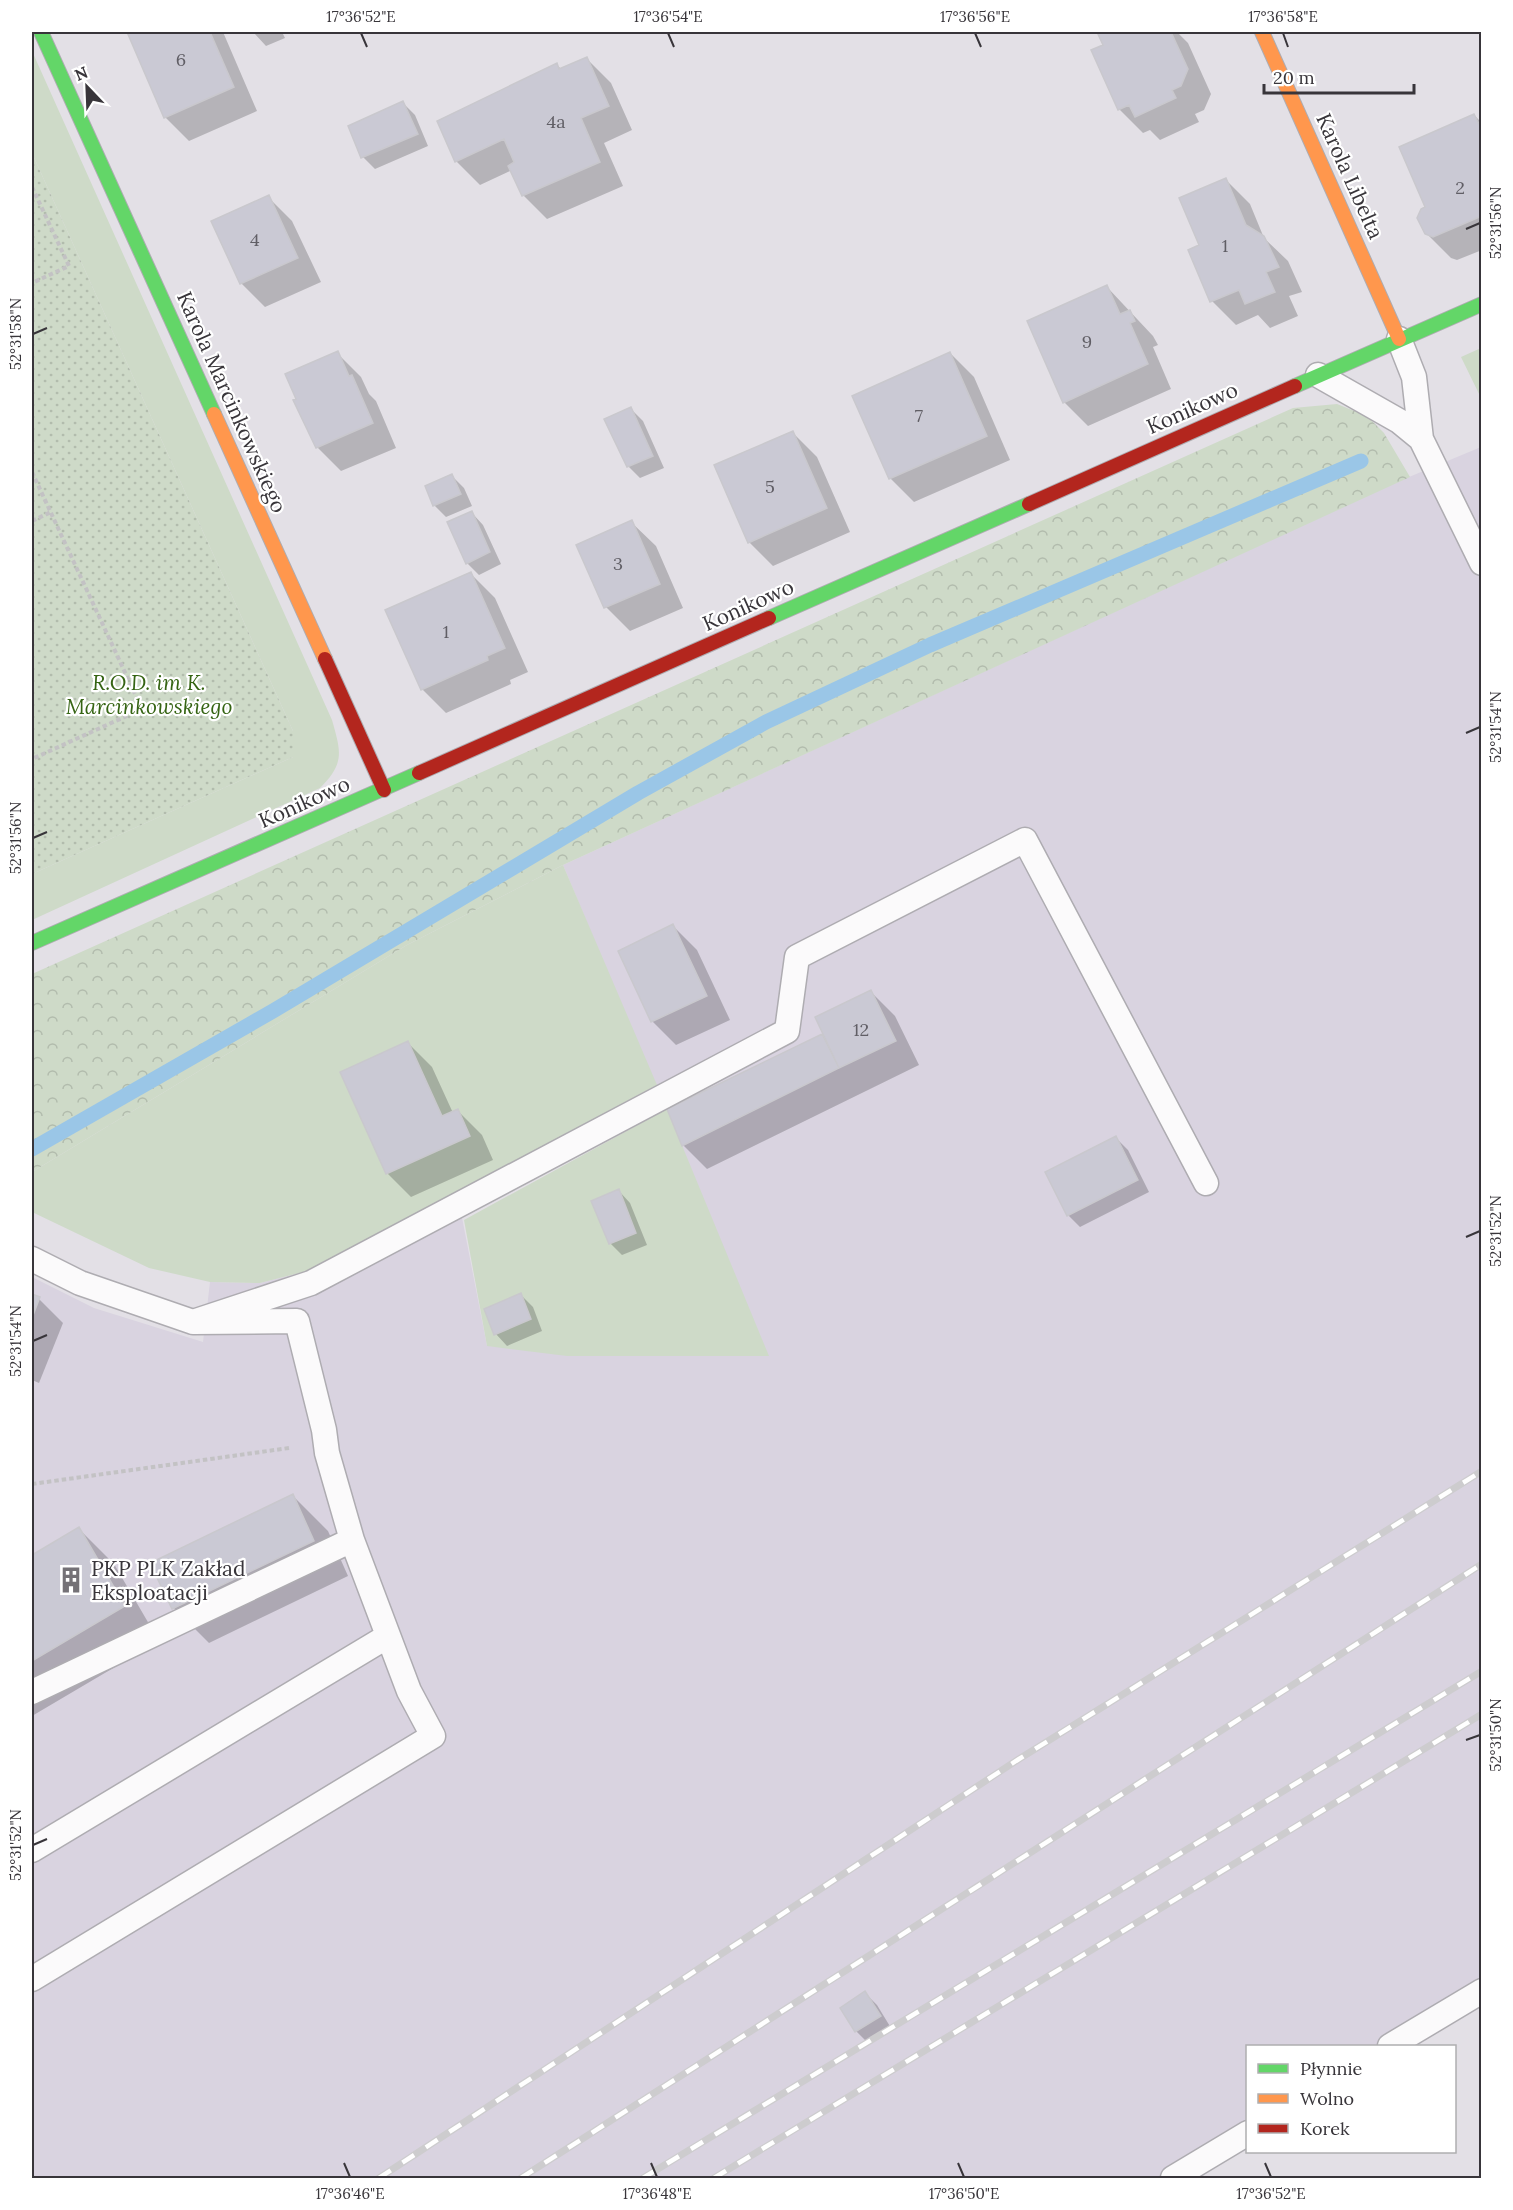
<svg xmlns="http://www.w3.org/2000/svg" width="1513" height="2210" font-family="Lora,serif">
<defs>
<pattern id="forest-crowns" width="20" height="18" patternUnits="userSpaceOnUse" patternTransform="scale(1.5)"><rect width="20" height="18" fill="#cedac8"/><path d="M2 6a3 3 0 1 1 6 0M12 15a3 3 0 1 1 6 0" fill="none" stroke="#b2bcad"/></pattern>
<pattern id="garden-dots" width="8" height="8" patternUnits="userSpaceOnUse" patternTransform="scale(1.5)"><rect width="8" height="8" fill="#cedac8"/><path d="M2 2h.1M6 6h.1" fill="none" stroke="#b2bcad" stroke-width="1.8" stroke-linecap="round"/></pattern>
</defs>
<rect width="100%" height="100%" fill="#e3e0e6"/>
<path fill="#d9d3e0" d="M1481 447V1992L1391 2046H1248L1247 2133 1173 2178H32V1277L94 1308 203 1342 210 1282 260 1283 311 1270 457 1192 487 1346 768 1355 563 865 1397 482Z"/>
<path fill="#cedac8" d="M32 51 332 720C341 752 345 763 320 788L32 920V874L293 757V731L32 153Z
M1481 348V398L1461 357Z
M563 865 657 1085 311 1270 260 1283 210 1282 149 1268 32 1212V1172L407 945Z
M667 1109 769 1356H567L487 1346 464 1220Z"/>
<path fill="url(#forest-crowns)" d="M1337 404 1367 416 1384 433 1410 477 563 865 407 945 32 1172V974L1293 408Z"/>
<path fill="url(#garden-dots)" d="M32 153 293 731V757L32 874Z"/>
<path fill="#0003" d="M131 32H223L257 111 189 141 165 117 128 33Z
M253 32H282L285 38 266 46Z
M1099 32H1177L1188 43 1211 94 1204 110 1195 114 1199 122 1160 140 1150 130 1143 133 1119 109 1105 45Z
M587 59 611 83 632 130 604 143 623 186 547 219 523 195 512 170 480 185 456 161 557 65 561 69Z
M403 103 415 115 428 146 375 169 363 157Z
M1474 115 1482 123V250L1457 260 1451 258 1426 233 1427 208Z
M1226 180 1250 204 1264 238 1288 261 1302 292 1289 296 1298 316 1270 328 1258 315 1236 325 1212 301 1201 246Z
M268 197 292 221 321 282 265 307 241 283Z
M1107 287 1153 336 1158 345 1153 347 1171 389 1088 426 1064 402Z
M337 353 361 377 369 394 376 401 396 448 341 471 317 447 298 400Z
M950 353 974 377 1010 460 914 502 890 478Z
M631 409 643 421 664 468 640 478 628 466Z
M793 433 817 457 850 532 773 566 749 542Z
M452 476 464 488 472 506 446 517 434 505Z
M472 513 483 525 501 564 479 575 467 563Z
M631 522 656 546 683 608 630 631 606 607Z
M471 574 495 598 528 672 510 680 511 684 446 713 422 689Z
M673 926 697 950 730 1020 676 1045 652 1021Z
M871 992 895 1016 919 1065 707 1169 683 1145 669 1110 824 1035Z
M408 1043 432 1067 453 1113 458 1111 482 1135 493 1160 411 1197 387 1173Z
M1116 1138 1128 1150 1149 1192 1080 1227 1068 1215Z
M619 1191 630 1203 647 1245 622 1255 610 1243Z
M521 1295 533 1307 542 1331 507 1346 496 1334Z
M32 1296 39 1299 63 1323 39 1383 32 1380Z
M293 1496 328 1531 348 1576 209 1643 174 1608 152 1563Z
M79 1529 114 1564 159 1641 32 1716V1557Z
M865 1993 877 2005 891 2028 868 2043 856 2031Z"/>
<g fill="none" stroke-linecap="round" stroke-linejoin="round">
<path stroke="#9ac6e7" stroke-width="15" d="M32 1149 273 1011 638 793 766 722 930 645 1361 461"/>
</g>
<path fill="#cac9d4" stroke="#c9c8cd" stroke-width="1.5" d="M127 32H210L234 87 164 118Z
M1097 32H1171L1188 69 1181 86 1172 90 1176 98 1135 117 1129 105 1118 110 1091 50 1103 45Z
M587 57 609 106 581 118 600 162 522 196 508 166 514 162 504 139 455 162 437 121 557 63 559 69Z
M403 101 418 134 361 158 348 126Z
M1474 114 1482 130V216L1433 237 1425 234 1417 218 1421 209 1425 207 1399 147Z
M1226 178 1246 225 1264 236 1279 267 1266 272 1275 292 1245 304 1239 290 1210 302 1188 250 1199 245 1179 198Z
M269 195 298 258 240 284 211 221Z
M1107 285 1120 314 1130 310 1135 321 1130 323 1148 364 1063 403 1027 321Z
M338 351 349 376 352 375 373 423 316 448 293 400 296 399 285 374Z
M950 352 987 436 889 479 852 396Z
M631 407 653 456 627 467 604 419Z
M793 431 827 508 748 543 714 465Z
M452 474 461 494 433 506 425 486Z
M472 511 490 552 466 564 447 522Z
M632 520 660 584 604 608 576 545Z
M471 572 505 648 487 656 488 660 421 690 385 610Z
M673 924 707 996 651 1022 618 951Z
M871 990 896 1041 839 1068 815 1017Z
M822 1034 839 1068 682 1146 667 1109Z
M408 1041 442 1116 458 1109 470 1136 386 1174 340 1072Z
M1116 1136 1138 1180 1067 1216 1045 1172Z
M619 1189 636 1233 609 1244 591 1201Z
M521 1293 531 1319 494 1335 484 1309Z
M32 1294 40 1297 32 1318Z
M293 1494 314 1541 172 1609 150 1563Z
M79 1527 125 1606 32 1661V1555Z
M865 1991 881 2016 855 2032 840 2008Z"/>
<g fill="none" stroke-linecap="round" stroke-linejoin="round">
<g stroke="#aeacb1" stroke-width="27">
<path id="lane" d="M1399 339 1414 377 1421 439 1482 563
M1318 375 1399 421 1421 439
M32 1259 80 1283 193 1322 297 1321 324 1430 327 1453 352 1540 409 1691 433 1736 32 1979
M193 1322 311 1283 787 1031 797 957 1025 840 1206 1183
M32 1692 352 1540
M32 1850 388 1636
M1390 2046 1482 1991
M1173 2178 1248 2133"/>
</g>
<g stroke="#aeacb1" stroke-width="16">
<path id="fast" d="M41 32 214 414
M1295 386 1482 304
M769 618 1029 504
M32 943 419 773"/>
</g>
<g stroke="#aeacb1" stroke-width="16">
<path id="slow" d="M1262 32 1399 339
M214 414 325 659"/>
</g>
<g stroke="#aeacb1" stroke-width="16">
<path id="jam" d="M1029 504 1295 386
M325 659 384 790
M419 773 769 618"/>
</g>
<path stroke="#c3c2c4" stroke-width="4" stroke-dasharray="4.5 3" stroke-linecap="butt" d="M32 187 69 266 32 283
M32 472 142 709 32 759
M32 521 51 512
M32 1484 289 1448"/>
<use href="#lane" stroke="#fbfafb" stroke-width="24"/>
<use href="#fast" stroke="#63d668" stroke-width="14"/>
<use href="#slow" stroke="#ff974d" stroke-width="14"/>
<use href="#jam" stroke="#b3261e" stroke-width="14"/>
<g stroke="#cdccce" stroke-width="7">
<path id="rail" d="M379 2178 1019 1759 1482 1471
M521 2178 1482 1564
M643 2178 1482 1671
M714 2178 1482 1714"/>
</g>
<use href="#rail" stroke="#fff" stroke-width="4.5" stroke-dasharray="14" stroke-linecap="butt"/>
</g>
<path fill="none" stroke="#38353a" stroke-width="2" d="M361 33 367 47M668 33 674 47M975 33 981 47M1283 33 1288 47M1466 229 1480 223M33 334 47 328M1466 733 1480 727M33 838 47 832M1466 1237 1480 1231M33 1341 47 1335M1466 1740 1480 1735M33 1845 47 1839M344 2163 350 2177M651 2163 657 2177M958 2163 964 2177M1265 2163 1271 2177"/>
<defs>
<g id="building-bare" transform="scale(2.07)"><path d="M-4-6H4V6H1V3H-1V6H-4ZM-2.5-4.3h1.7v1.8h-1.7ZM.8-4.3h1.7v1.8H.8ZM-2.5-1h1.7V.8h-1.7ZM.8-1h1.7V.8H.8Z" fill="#747176" stroke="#fff" stroke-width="2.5" paint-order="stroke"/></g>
</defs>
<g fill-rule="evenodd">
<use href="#building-bare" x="71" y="1580"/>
</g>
<g text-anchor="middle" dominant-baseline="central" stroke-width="4.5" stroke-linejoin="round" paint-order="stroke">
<g font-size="18" fill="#605e65">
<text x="181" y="59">6</text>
<text x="556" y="121">4a</text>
<text x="1460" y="187">2</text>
<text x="255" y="239">4</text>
<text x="1225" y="245">1</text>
<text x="1087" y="341">9</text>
<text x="919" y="415">7</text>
<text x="770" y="486">5</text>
<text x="618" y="563">3</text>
<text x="446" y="631">1</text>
<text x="861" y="1029">12</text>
</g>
<g font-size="21" fill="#38353a" stroke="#fff">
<text transform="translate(1350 176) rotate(66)">Karola Libelta</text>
<text transform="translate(232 402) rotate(66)">Karola Marcinkowskiego</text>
<text transform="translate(1192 408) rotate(-24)">Konikowo</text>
<text transform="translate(748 605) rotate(-24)">Konikowo</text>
<text transform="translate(304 802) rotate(-24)">Konikowo</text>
</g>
<g font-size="21" font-style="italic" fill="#356413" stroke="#fff">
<text x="149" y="682">R.O.D. im K.<tspan x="149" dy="24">Marcinkowskiego</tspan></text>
</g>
<g font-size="21" fill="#38353a" stroke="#fff" text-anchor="start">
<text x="91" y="1568">PKP PLK Zakład<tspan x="91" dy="24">Eksploatacji</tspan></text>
</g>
</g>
<rect width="1513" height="2210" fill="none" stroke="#ffffff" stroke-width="66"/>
<rect x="1246" y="2045" width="210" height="108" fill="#ffffff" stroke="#afaeb0" stroke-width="1.5"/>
<rect x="1258" y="2064" width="30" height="9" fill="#63d668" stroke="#afaeb0" stroke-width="1.5"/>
<text x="1300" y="2075" font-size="18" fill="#38353a">Płynnie</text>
<rect x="1258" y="2094" width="30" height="9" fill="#ff974d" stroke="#afaeb0" stroke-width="1.5"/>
<text x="1300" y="2105" font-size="18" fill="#38353a">Wolno</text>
<rect x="1258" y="2124" width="30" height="9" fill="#b3261e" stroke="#afaeb0" stroke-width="1.5"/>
<text x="1300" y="2135" font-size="18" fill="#38353a">Korek</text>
<g transform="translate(87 87) rotate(337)" stroke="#ffffff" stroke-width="4.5" paint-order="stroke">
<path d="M0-4.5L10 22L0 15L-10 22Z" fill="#38353a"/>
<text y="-9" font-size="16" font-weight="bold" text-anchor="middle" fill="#38353a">N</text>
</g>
<path d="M1264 84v9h150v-9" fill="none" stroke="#38353a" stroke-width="3"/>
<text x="1273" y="84" font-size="18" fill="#38353a" stroke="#ffffff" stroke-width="4.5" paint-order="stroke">20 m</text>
<rect x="33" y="33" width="1447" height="2144" fill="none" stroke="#38353a" stroke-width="2"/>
<g font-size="15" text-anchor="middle" fill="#38353a">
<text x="361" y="22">17°36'52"E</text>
<text x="668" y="22">17°36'54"E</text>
<text x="975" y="22">17°36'56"E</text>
<text x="1283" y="22">17°36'58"E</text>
<text transform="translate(1496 223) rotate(-90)" y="5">52°31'56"N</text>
<text transform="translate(16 334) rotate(-90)" y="5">52°31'58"N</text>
<text transform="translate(1496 727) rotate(-90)" y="5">52°31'54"N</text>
<text transform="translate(16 838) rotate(-90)" y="5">52°31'56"N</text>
<text transform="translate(1496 1231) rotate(-90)" y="5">52°31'52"N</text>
<text transform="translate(16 1341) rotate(-90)" y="5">52°31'54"N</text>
<text transform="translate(1496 1735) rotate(-90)" y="5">52°31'50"N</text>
<text transform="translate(16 1845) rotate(-90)" y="5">52°31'52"N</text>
<text x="350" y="2199">17°36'46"E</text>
<text x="657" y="2199">17°36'48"E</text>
<text x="964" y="2199">17°36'50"E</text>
<text x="1271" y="2199">17°36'52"E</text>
</g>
</svg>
